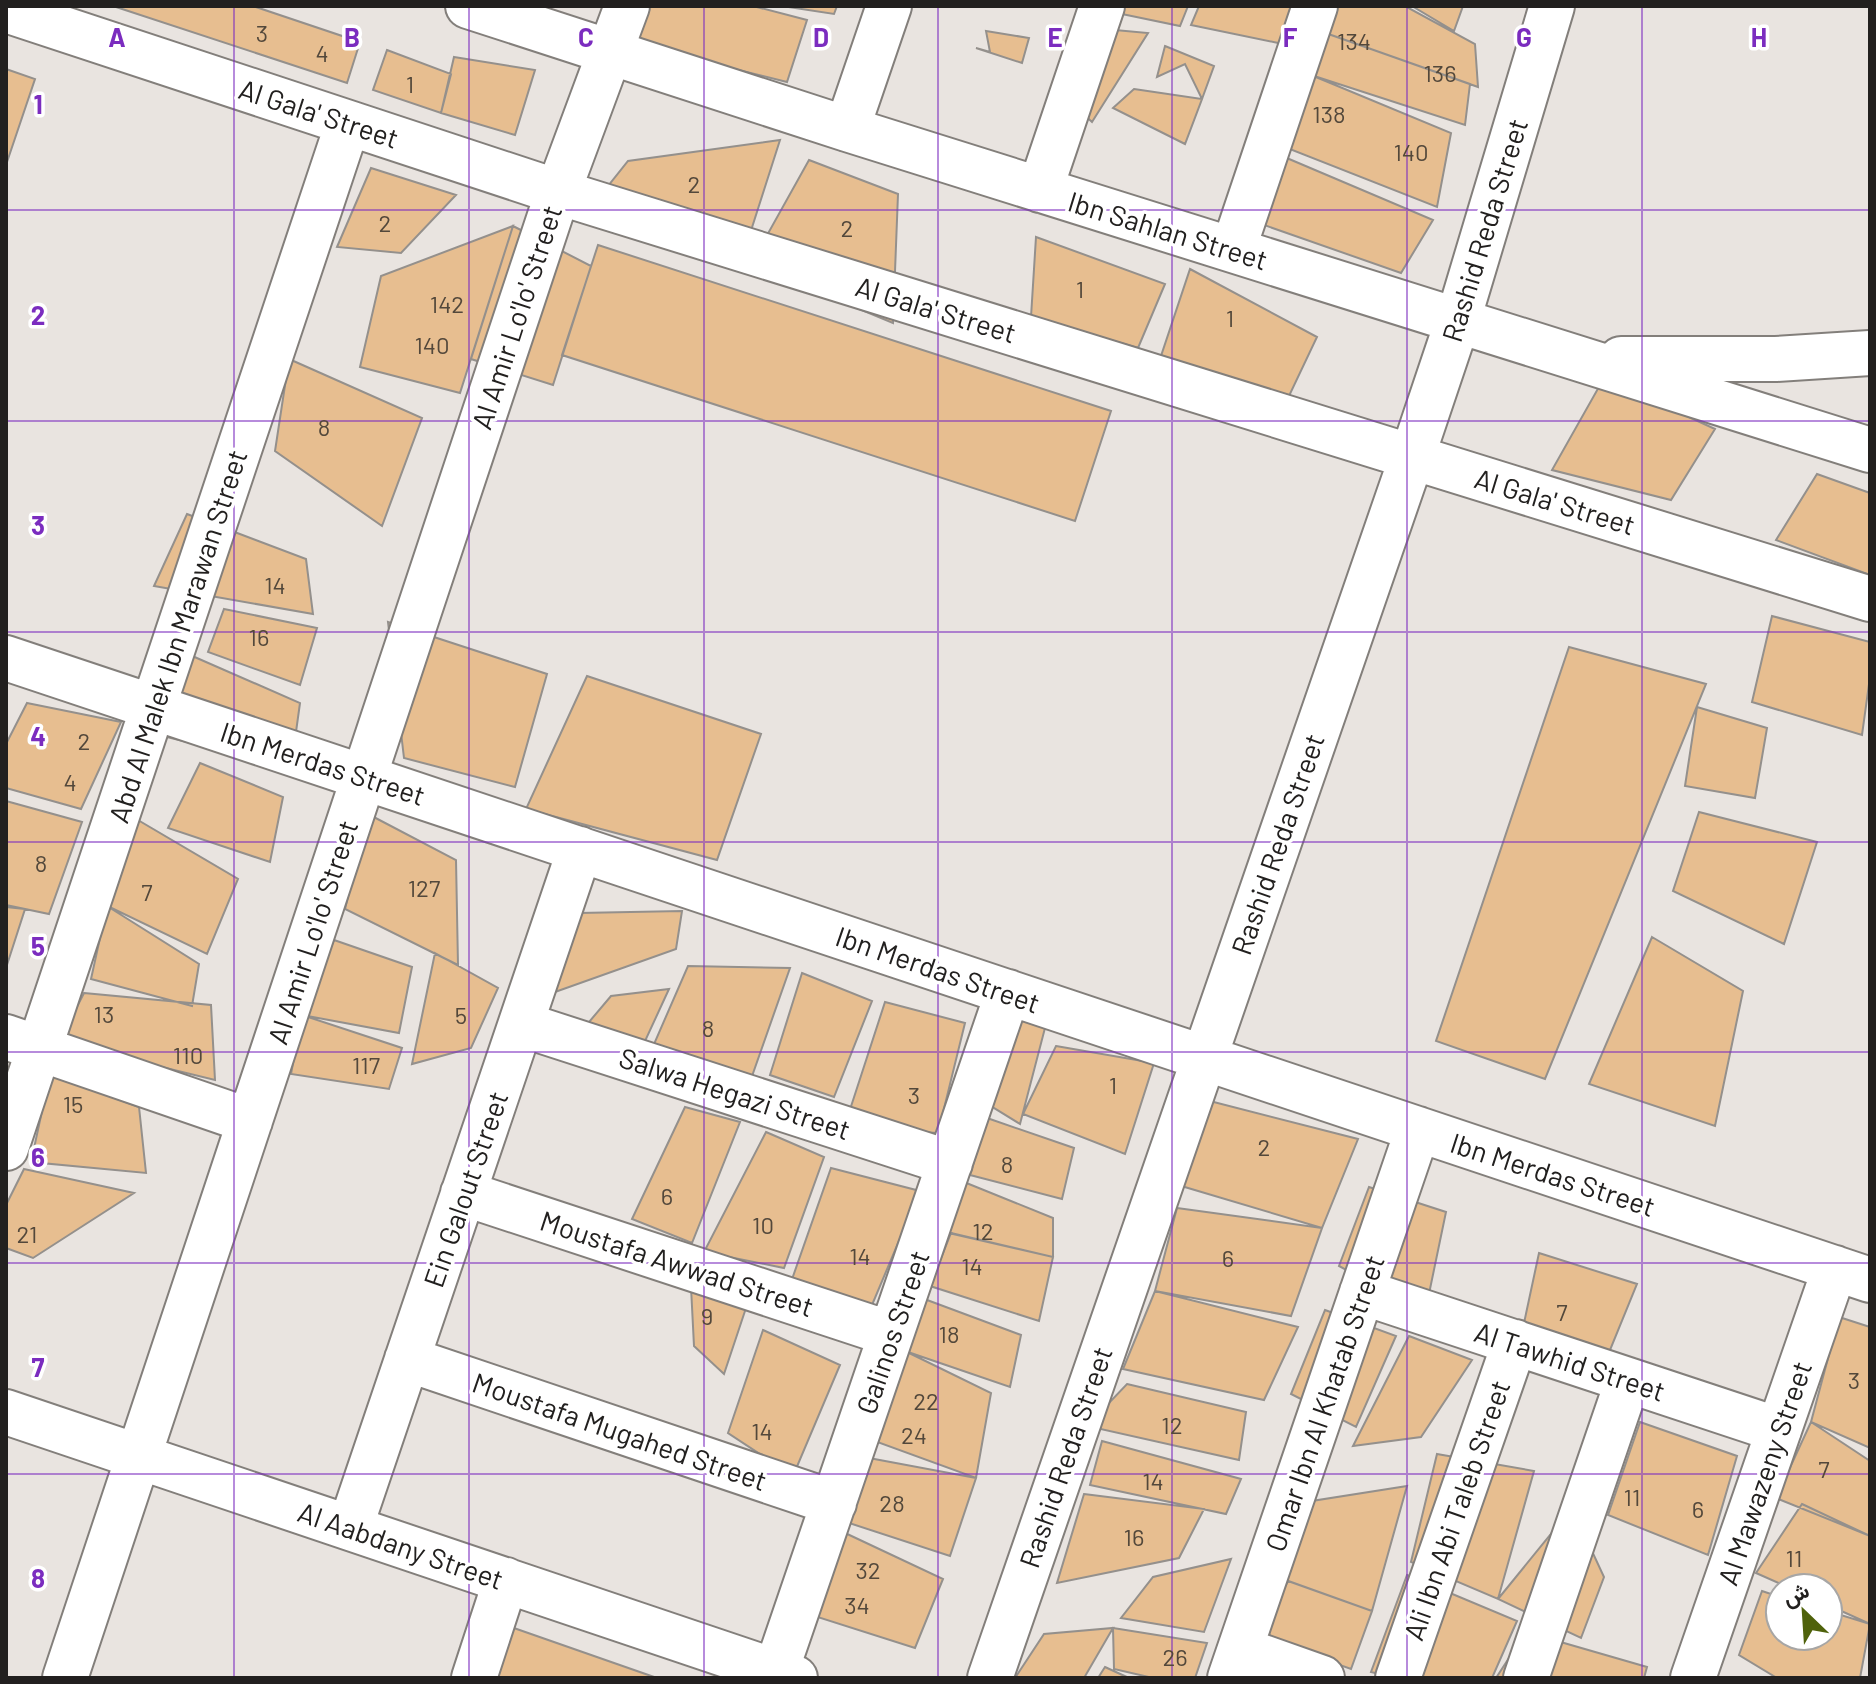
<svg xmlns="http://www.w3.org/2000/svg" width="1876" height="1684" font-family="Barlow,Vazirmatn,sans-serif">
<rect width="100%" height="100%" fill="#e9e4e0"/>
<path fill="#e7be90" stroke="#94908c" stroke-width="2" d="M113 6H253L360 42 347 83Z
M648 6H753L807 20 787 82 629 43Z
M782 6H837L834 14Z
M1119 6H1188L1180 26 1117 13Z
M1199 6H1294L1283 44 1191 25Z
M1330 6H1405L1475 44 1478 87 1317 30Z
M1412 6H1463L1454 31Z
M1115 30 1148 33 1092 122 1080 111Z
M1317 30 1470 84 1465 125 1311 75Z
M986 31 1029 38 1022 63 976 48 990 52Z
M1165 46 1214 66 1202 99 1185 64 1157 77Z
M387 50 451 74 441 113 373 90Z
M454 57 535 70 515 135 441 113Z
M6 69 35 79 6 165Z
M1311 75 1451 133 1437 207 1282 146Z
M1134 89 1202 99 1185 144 1113 108Z
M780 140 739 268 581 220 628 161Z
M1282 156 1433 220 1401 273 1244 218Z
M809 160 898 194 893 323 751 264Z
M371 168 456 195 401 253 337 247Z
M513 226 460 393 360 367 381 276Z
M513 226 591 266 553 385 471 359Z
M1036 237 1165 284 1138 348 1031 317Z
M598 245 1111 411 1075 521 562 355Z
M1190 269 1317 337 1280 415 1159 362Z
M289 359 422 418 382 526 275 451Z
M1604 378 1715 429 1671 500 1552 470Z
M1817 474 1870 493V575L1776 540Z
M187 514 306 559 313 614 154 586Z
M224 609 317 628 300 685 208 652Z
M1772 616 1870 642V677L1862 735 1752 702Z
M388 622 547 674 515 787 404 758Z
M1569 647 1706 684 1545 1079 1436 1041Z
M190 655 300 703 291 768 163 736Z
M587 676 761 734 717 860 526 809Z
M27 703 121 722 81 809 6 788V744Z
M1697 707 1767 728 1755 798 1685 786Z
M200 763 283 797 270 862 168 828Z
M6 801 82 822 49 914 6 905Z
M109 803 238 879 207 954 70 888Z
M1699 812 1817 842 1784 944 1673 891Z
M368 814 456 860 458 965 345 909Z
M107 906 199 964 192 1006 91 979Z
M6 907 25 909 6 968Z
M682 911 676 949 541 997 579 913Z
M1652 937 1743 991 1715 1126 1589 1084Z
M334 940 412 967 399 1033 302 1015Z
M435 953 498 988 471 1048 412 1064Z
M688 966 790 968 751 1079 651 1051Z
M802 973 872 1001 834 1097 770 1075Z
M669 989 640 1052 573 1041 611 996Z
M84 993 211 1005 215 1080 59 1042Z
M885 1002 965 1023 938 1133 844 1128Z
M981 1007 1045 1028 1020 1124 960 1087Z
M302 1015 402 1048 389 1089 291 1074Z
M1056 1046 1154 1063 1125 1154 1023 1114Z
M50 1074 139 1107 146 1173 31 1162Z
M1202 1099 1358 1139 1322 1228 1178 1185Z
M685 1107 740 1122 692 1243 632 1219Z
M987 1118 1074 1148 1062 1199 970 1175Z
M766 1132 824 1157 784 1268 704 1252Z
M831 1168 920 1191 872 1305 790 1285Z
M24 1169 134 1193 33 1258 6 1248V1205Z
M959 1180 1053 1218V1257L940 1231Z
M1369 1187 1446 1212 1425 1313 1339 1266Z
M1177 1208 1322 1228 1291 1316 1155 1291Z
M951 1233 1053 1257 1039 1321 930 1286Z
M1539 1253 1637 1284 1608 1355 1524 1323Z
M691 1287 747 1305 724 1374 694 1346Z
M1155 1291 1298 1327 1264 1400 1123 1369Z
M919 1297 1021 1335 1010 1387 905 1351Z
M1325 1310 1396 1336 1356 1427 1291 1394Z
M1839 1317 1870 1327V1448L1811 1422Z
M763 1330 840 1365 793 1476 728 1433Z
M1409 1336 1472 1360 1421 1437 1353 1446Z
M905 1351 991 1393 976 1478 869 1439Z
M1127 1384 1246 1412 1239 1460 1087 1426Z
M1640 1422 1737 1456 1708 1555 1608 1515Z
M1811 1422 1870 1461V1536L1776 1498Z
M1102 1441 1241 1479 1226 1514 1090 1485Z
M1437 1454 1534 1471 1498 1599 1411 1562Z
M869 1458 976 1478 950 1556 843 1521Z
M1407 1486 1372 1611 1280 1578 1312 1501Z
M1084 1494 1204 1509 1179 1558 1057 1583Z
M1802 1504 1870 1536V1624L1828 1605V1588H1790L1756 1573Z
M1572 1508 1604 1577 1581 1638 1498 1599Z
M843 1532 943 1579 915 1648 808 1614Z
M1231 1559 1204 1632 1121 1618 1153 1577Z
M1407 1575 1517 1621 1492 1678H1397L1371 1672Z
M1288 1581 1372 1611 1351 1669 1259 1636Z
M1762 1591 1780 1597V1636H1828V1611L1870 1624 1860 1678H1777L1739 1655Z
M511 1627 657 1678H493Z
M1113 1628 1207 1643 1195 1678H1153L1114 1669Z
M1113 1628 1084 1678H1015L1044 1634Z
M1526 1632 1647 1667 1644 1678H1496Z
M1105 1667 1129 1678H1098Z"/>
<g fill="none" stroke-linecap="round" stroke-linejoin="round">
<g stroke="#837f7b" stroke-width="48">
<path id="minor" d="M468 6 847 129 1870 450
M6 10 558 192 1870 599
M847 129 889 6
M1040 190 1102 6
M1233 250 1315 6
M1621 359H1776L1870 353
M6 658 1870 1280
M521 1024 950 1163
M6 1037 250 1121
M6 1148 348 123
M463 1193 891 1334
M1362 1292 1779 1430
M407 1359 834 1503
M6 1412 795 1678
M350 1528 580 849
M1240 1649 1322 1678
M776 1671 1008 992
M65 1678 558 192 627 6
M474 1678 506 1580
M990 1678 1412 457 1458 320 1552 6
M1230 1678 1418 1129
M1398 1678 1515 1342
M1526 1678 1628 1380
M1693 1678 1835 1268"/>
</g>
<use href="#minor" stroke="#fff" stroke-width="44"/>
</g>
<path fill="none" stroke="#7b2cbf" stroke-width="2" stroke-opacity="0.55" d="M234 6V1678M469 6V1678M704 6V1678M938 6V1678M1172 6V1678M1407 6V1678M1642 6V1678M6 210H1870M6 421H1870M6 632H1870M6 842H1870M6 1052H1870M6 1263H1870M6 1474H1870"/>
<g text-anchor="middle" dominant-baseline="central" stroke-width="7" stroke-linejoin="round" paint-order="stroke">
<g font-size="24" fill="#53483b">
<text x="262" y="32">3</text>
<text x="1354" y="40">134</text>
<text x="322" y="52">4</text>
<text x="1440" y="72">136</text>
<text x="410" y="83">1</text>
<text x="1329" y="113">138</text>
<text x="1411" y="151">140</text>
<text x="694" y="183">2</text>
<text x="385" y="222">2</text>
<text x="847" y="227">2</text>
<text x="1080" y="288">1</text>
<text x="447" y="303">142</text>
<text x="1230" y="317">1</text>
<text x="432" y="344">140</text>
<text x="324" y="426">8</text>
<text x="275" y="584">14</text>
<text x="259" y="636">16</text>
<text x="84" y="740">2</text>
<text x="70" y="781">4</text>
<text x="41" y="862">8</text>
<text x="424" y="887">127</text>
<text x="147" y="891">7</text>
<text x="104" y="1013">13</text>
<text x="461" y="1014">5</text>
<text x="708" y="1027">8</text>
<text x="188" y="1054">110</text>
<text x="366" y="1064">117</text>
<text x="1113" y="1084">1</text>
<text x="914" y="1094">3</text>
<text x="73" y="1103">15</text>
<text x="1264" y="1146">2</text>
<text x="1007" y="1163">8</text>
<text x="667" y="1195">6</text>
<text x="763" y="1224">10</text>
<text x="983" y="1230">12</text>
<text x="27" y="1233">21</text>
<text x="860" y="1255">14</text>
<text x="1228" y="1257">6</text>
<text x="972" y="1265">14</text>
<text x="1562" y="1311">7</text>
<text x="707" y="1315">9</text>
<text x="949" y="1333">18</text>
<text x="1854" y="1379">3</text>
<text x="926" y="1400">22</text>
<text x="1172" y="1424">12</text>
<text x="762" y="1430">14</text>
<text x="914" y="1434">24</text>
<text x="1824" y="1468">7</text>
<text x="1153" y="1480">14</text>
<text x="1632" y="1496">11</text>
<text x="892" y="1502">28</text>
<text x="1698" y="1508">6</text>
<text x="1134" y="1536">16</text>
<text x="1794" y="1557">11</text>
<text x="868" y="1569">32</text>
<text x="857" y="1604">34</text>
<text x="1175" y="1656">26</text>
</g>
<g font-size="28" fill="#22201f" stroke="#fff">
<text transform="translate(319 113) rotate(18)">Al Gala' Street</text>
<text transform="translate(1168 230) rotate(17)">Ibn Sahlan Street</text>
<text transform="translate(1484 230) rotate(-73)">Rashid Reda Street</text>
<text transform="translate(936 309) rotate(17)">Al Gala' Street</text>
<text transform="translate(516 317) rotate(-72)">Al Amir Lo'lo' Street</text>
<text transform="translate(1555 501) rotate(17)">Al Gala' Street</text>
<text transform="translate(177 636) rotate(-72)">Abd Al Malek Ibn Marawan Street</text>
<text transform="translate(323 763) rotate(18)">Ibn Merdas Street</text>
<text transform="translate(1277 844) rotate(-71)">Rashid Reda Street</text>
<text transform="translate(312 932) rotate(-72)">Al Amir Lo'lo' Street</text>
<text transform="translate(938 969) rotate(19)">Ibn Merdas Street</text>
<text transform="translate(735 1093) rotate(18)">Salwa Hegazi Street</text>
<text transform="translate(1553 1174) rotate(18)">Ibn Merdas Street</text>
<text transform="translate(465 1189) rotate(-71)">Ein Galout Street</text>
<text transform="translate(677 1263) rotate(18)">Moustafa Awwad Street</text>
<text transform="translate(892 1332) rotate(-71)">Galinos Street</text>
<text transform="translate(1570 1361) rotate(18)">Al Tawhid Street</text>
<text transform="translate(1324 1403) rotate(-71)">Omar Ibn Al Khatab Street</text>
<text transform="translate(620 1431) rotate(19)">Moustafa Mugahed Street</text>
<text transform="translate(1065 1457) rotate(-71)">Rashid Reda Street</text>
<text transform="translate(1764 1473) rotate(-71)">Al Mawazeny Street</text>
<text transform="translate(1456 1510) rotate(-71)">Ali Ibn Abi Taleb Street</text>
<text transform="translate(401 1545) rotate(19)">Al Aabdany Street</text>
</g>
</g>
<g font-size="26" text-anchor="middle" font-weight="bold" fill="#7b2cbf" stroke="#fff" stroke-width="7" stroke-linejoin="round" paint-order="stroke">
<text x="117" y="47">A</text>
<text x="352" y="47">B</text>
<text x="586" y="47">C</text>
<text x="821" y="47">D</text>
<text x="1055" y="47">E</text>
<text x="1290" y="47">F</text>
<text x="1524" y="47">G</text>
<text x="1759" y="47">H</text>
<text x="38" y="114">1</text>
<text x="38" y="325">2</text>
<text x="38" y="535">3</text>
<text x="38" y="746">4</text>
<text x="38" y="956">5</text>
<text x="38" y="1167">6</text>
<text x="38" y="1377">7</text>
<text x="38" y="1588">8</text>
</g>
<rect width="1876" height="1684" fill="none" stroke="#22201f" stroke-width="16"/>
<g transform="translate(1804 1612) rotate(335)"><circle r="38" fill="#ffffff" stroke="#a7a6a5" stroke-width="2"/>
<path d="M0-6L14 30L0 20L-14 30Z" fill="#4f620b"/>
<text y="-12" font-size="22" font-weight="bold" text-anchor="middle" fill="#22201f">ش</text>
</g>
</svg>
